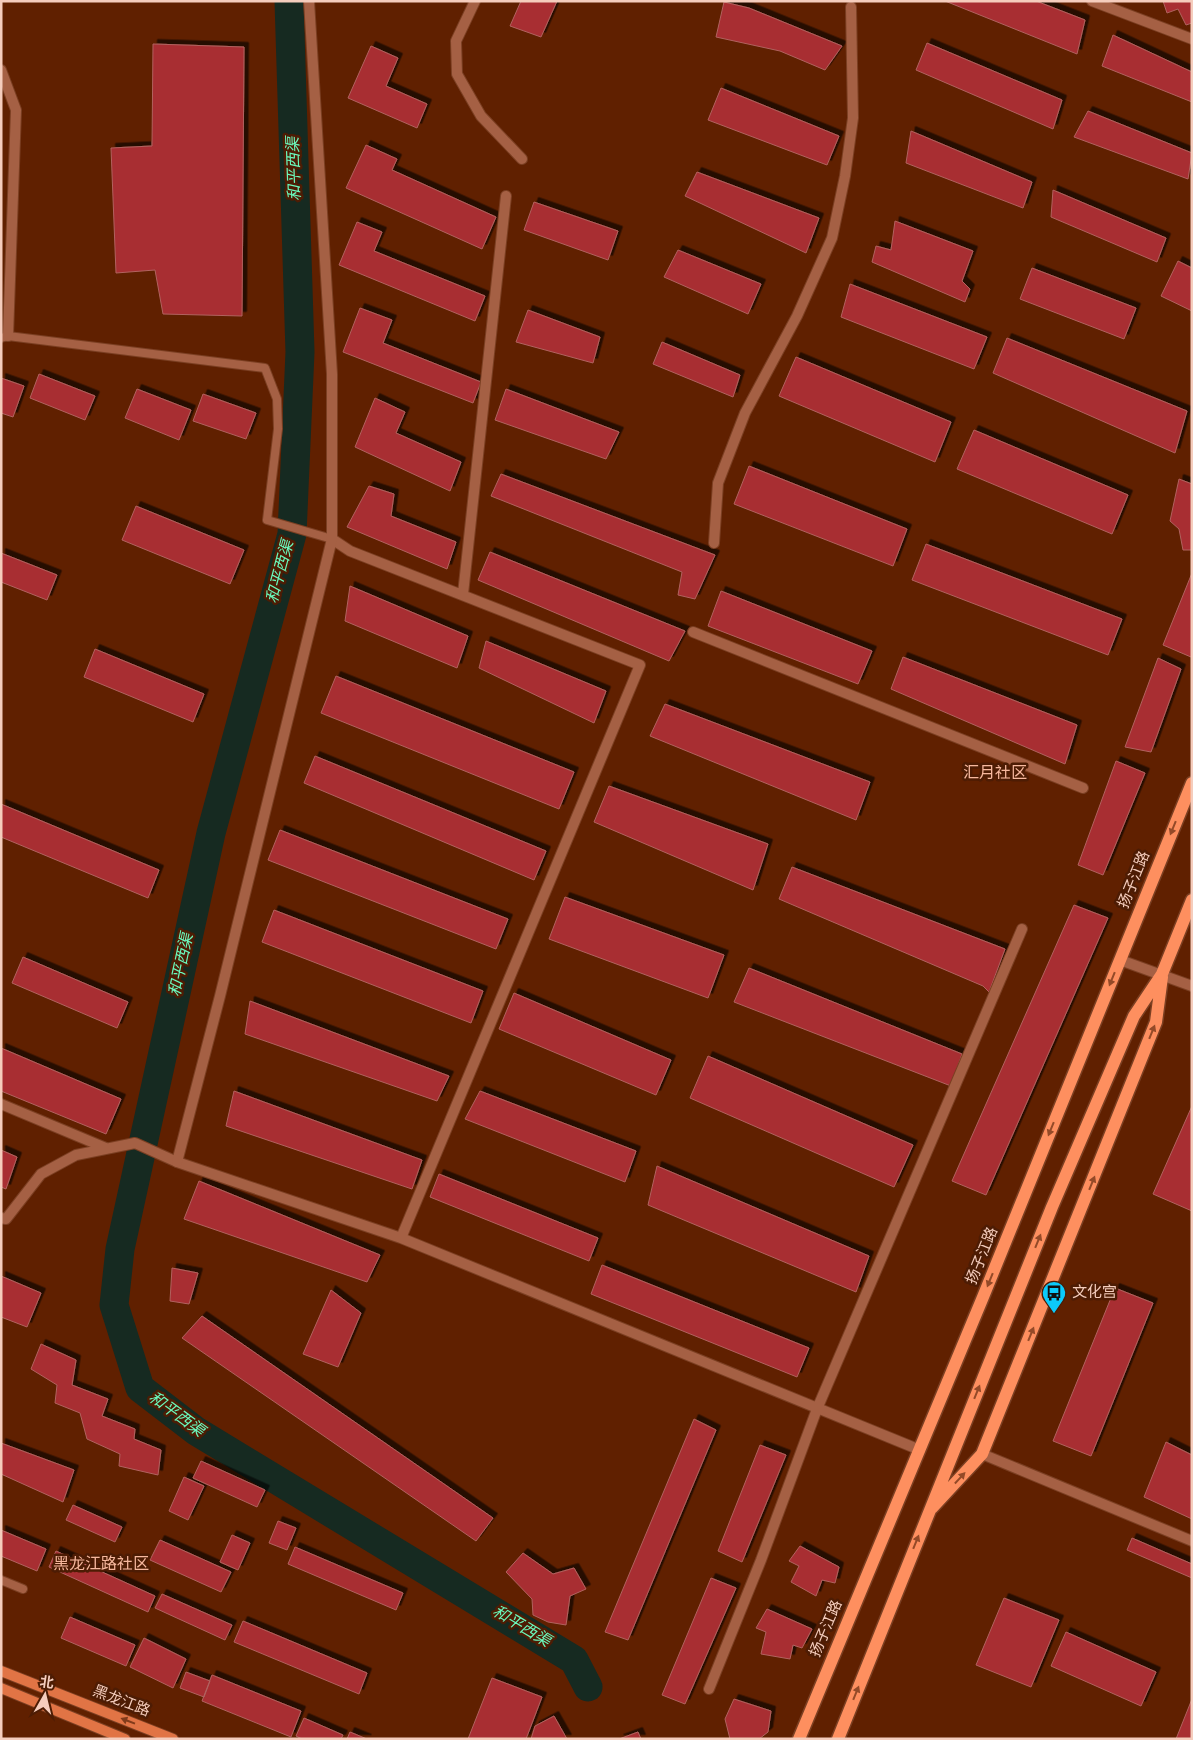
<svg xmlns="http://www.w3.org/2000/svg" width="1193" height="1740" font-family="Overpass,'Noto Sans SC',sans-serif">
<defs>
<filter id="shadow"><feDropShadow dx="4.5" dy="-4.5" stdDeviation="0" flood-color="#0009"/></filter>
</defs>
<rect width="100%" height="100%" fill="#602000"/>
<g fill="none" stroke-linecap="round" stroke-linejoin="round">
<path stroke="#162a21" stroke-width="29" d="M289 1 300 352 292 534 211 833 120 1249 114 1305 140 1388 196 1431 574 1660 588 1687"/>
</g>
<path fill="#a82d32" stroke="#b1625f" filter="url(#shadow)" d="M521 1H557L541 37 510 26Z
M945 1H1036L1085 20 1077 54Z
M1163 1H1192V23L1186 25 1178 9 1167 13Z
M724 2 749 8 842 46 825 70 780 51 716 37Z
M1113 35 1192 72V102L1102 66Z
M927 43 1062 100 1053 129 916 70Z
M153 44 244 47 242 316 163 314 155 270 116 273 111 148 152 146Z
M371 46 398 58 386 86 427 104 417 128 348 98Z
M721 88 839 136 827 165 708 120Z
M1088 111 1192 153 1188 179 1074 137Z
M911 131 1032 182 1023 208 906 163Z
M366 145 397 159 392 170 496 217 482 249 346 188Z
M697 172 819 218 806 253 685 196Z
M1053 190 1166 238 1157 262 1051 217Z
M534 202 618 231 608 260 524 230Z
M895 221 973 251 962 281 970 289 965 302 872 262 876 246 891 250Z
M357 222 382 232 374 251 485 296 475 321 339 265Z
M678 250 761 284 748 314 664 277Z
M1178 261 1192 268V311L1161 296Z
M1032 268 1136 308 1124 339 1020 299Z
M850 284 987 337 974 369 841 317Z
M360 308 392 320 383 343 481 382 473 403 343 352Z
M528 310 600 337 593 363 516 342Z
M1007 338 1187 411 1175 453 993 373Z
M662 342 740 375 733 397 653 364Z
M796 357 951 422 935 462 779 396Z
M39 374 95 396 85 420 30 398Z
M1 378 24 386 13 417 1 413Z
M137 389 191 410 179 440 125 418Z
M506 389 619 432 606 459 495 420Z
M203 394 256 413 246 439 193 421Z
M375 398 405 412 396 433 461 462 450 491 355 447Z
M974 430 1128 495 1112 534 957 469Z
M749 466 907 529 893 566 734 504Z
M501 474 715 555 695 599 678 595 682 572 491 496Z
M1179 479 1192 484V550H1183L1179 529 1170 521Z
M369 486 394 494 391 516 456 542 447 569 347 527Z
M136 506 244 550 230 584 122 540Z
M926 544 1122 619 1108 655 912 580Z
M490 552 685 631 669 661 478 580Z
M1 553 57 575 47 600 1 582Z
M1192 573V657H1191L1163 645Z
M350 586 468 636 457 668 345 621Z
M721 591 872 651 858 684 708 626Z
M486 641 606 691 594 723 479 668Z
M95 649 204 694 193 722 84 677Z
M903 657 1077 725 1065 764 891 689Z
M1158 658 1181 669 1151 752 1125 747Z
M336 676 574 772 559 809 321 713Z
M665 704 870 782 856 820 650 736Z
M315 756 546 851 534 880 304 783Z
M1116 761 1145 773 1103 875 1078 865Z
M609 786 768 844 753 890 594 822Z
M1 804 159 870 148 898 1 837Z
M280 830 508 919 496 949 268 860Z
M792 867 1005 949 989 992 983 986 779 899Z
M565 897 724 955 708 998 549 939Z
M1074 905 1108 918 986 1195 952 1181Z
M274 910 483 991 471 1023 262 942Z
M23 957 128 1002 117 1028 12 983Z
M749 968 962 1054 951 1086 734 1002Z
M514 993 671 1060 656 1095 499 1029Z
M250 1001 449 1076 437 1101 245 1034Z
M1 1048 121 1099 106 1134 1 1091Z
M708 1056 913 1145 894 1187 690 1098Z
M234 1091 422 1160 412 1189 226 1126Z
M480 1091 636 1151 625 1182 465 1119Z
M1192 1106V1211L1153 1194Z
M1 1150 17 1157 6 1189 1 1187Z
M657 1166 869 1256 856 1292 648 1205Z
M439 1174 598 1238 589 1261 430 1197Z
M199 1181 380 1255 367 1282 184 1219Z
M602 1265 809 1348 797 1377 591 1294Z
M172 1268 198 1273 189 1304 170 1301Z
M1 1276 41 1293 27 1327 1 1317Z
M1115 1288 1153 1303 1091 1456 1053 1441Z
M331 1290 361 1313 338 1367 303 1354Z
M202 1316 493 1518 476 1541 182 1338Z
M41 1344 76 1360 72 1385 108 1399 102 1416 135 1429 134 1439 161 1450 158 1475 119 1466 120 1454 87 1439 80 1413 55 1403 57 1385 31 1369Z
M694 1419 716 1430 628 1640 605 1632Z
M1166 1442 1192 1455V1519L1144 1497Z
M1 1443 74 1470 63 1502 1 1474Z
M760 1445 786 1455 742 1562 718 1551Z
M201 1461 265 1490 257 1507 193 1478Z
M184 1477 204 1486 188 1520 169 1511Z
M73 1505 122 1527 115 1542 66 1520Z
M278 1521 296 1528 287 1550 269 1543Z
M1 1530 46 1549 37 1571 1 1556Z
M232 1535 250 1543 238 1570 220 1562Z
M1132 1538 1192 1564V1578L1127 1550Z
M160 1540 231 1572 221 1592 150 1560Z
M800 1546 839 1567 835 1583 822 1580 816 1596 791 1582 799 1566 789 1561Z
M295 1547 403 1593 396 1610 288 1564Z
M56 1551 155 1596 148 1612 49 1567Z
M523 1553 553 1574 574 1568 586 1589 570 1596 566 1625 548 1622 533 1615 532 1599 506 1572Z
M711 1578 736 1588 685 1704 662 1695Z
M162 1594 232 1625 225 1640 155 1608Z
M1004 1598 1059 1620 1031 1687 976 1665Z
M767 1609 812 1629 802 1648 793 1645 790 1659 761 1654 766 1632 756 1628Z
M70 1617 135 1645 126 1666 61 1638Z
M243 1621 367 1673 359 1694 234 1642Z
M1066 1632 1156 1672 1141 1706 1051 1666Z
M144 1638 186 1659 173 1688 130 1667Z
M186 1672 210 1681 204 1697 180 1688Z
M212 1675 301 1711 291 1737 202 1701Z
M492 1678 542 1697 526 1739H468Z
M734 1699 771 1711 768 1732 759 1739H730L725 1719Z
M1192 1699V1739H1176Z
M554 1716 567 1739H531L535 1726Z
M304 1718 343 1735 341 1739H302L296 1736Z
M350 1732 367 1739H347Z
M638 1732 641 1739H619Z"/>
<g fill="none" stroke-linecap="round" stroke-linejoin="round">
<g stroke="#7b3f22" stroke-width="10">
<path id="service" d="M1 338 8 336 265 368 277 399 278 429 267 520 332 539
M1 1580 23 1589"/>
</g>
<g stroke="#7b3f22" stroke-width="12">
<path id="minor" d="M475 1 456 41 457 74 481 116 522 159
M1092 1 1192 39
M1 70 16 110 8 336
M332 539 350 551 640 665 401 1238
M714 543 718 483 745 413 797 316 832 238 845 176 853 118 851 7
M463 594 506 196
M693 632 1083 788
M1120 960 1192 986
M1 1104 106 1148
M1 1218 6 1219 41 1174 76 1155 135 1143 177 1162 401 1238 920 1450
M982 1454 1192 1541
M709 1689 761 1560 817 1409 1022 929"/>
</g>
<g stroke="#7b3f22" stroke-width="12">
<path id="tertiary" d="M177 1162 220 996 332 539V374L309 1"/>
</g>
<g stroke="#7b3f22" stroke-width="12">
<path id="secondary" d="M1 1671 173 1739
M1 1688 125 1739"/>
</g>
<g stroke="#7b3f22" stroke-width="15">
<path id="primary" d="M932 1508 982 1454 1156 1022 1162 977
M799 1739 983 1297 1192 783
M838 1739 1052 1207 1134 1016 1162 974 1192 900"/>
</g>
<use href="#service" stroke="#a56044" stroke-width="8"/>
<use href="#minor" stroke="#a56044" stroke-width="10"/>
<use href="#tertiary" stroke="#a56044" stroke-width="10"/>
<use href="#secondary" stroke="#e17445" stroke-width="10"/>
<use href="#primary" stroke="#fe8f5f" stroke-width="12"/>
</g>
<defs><path id="oneway-solid" d="M-6-.8H1V-3.2L6.5 0L1 3.2V.8H-6Z" transform="scale(1.25)"/></defs>
<g fill="#944a28">
<use href="#oneway-solid" transform="translate(1173 828) rotate(112)"/>
<use href="#oneway-solid" transform="translate(1112 979) rotate(112)"/>
<use href="#oneway-solid" transform="translate(1152 1032) rotate(-68)"/>
<use href="#oneway-solid" transform="translate(1051 1129) rotate(112)"/>
<use href="#oneway-solid" transform="translate(1092 1183) rotate(-68)"/>
<use href="#oneway-solid" transform="translate(1038 1241) rotate(-68)"/>
<use href="#oneway-solid" transform="translate(990 1280) rotate(112)"/>
<use href="#oneway-solid" transform="translate(1031 1334) rotate(-68)"/>
<use href="#oneway-solid" transform="translate(977 1392) rotate(-68)"/>
<use href="#oneway-solid" transform="translate(960 1478) rotate(-47)"/>
<use href="#oneway-solid" transform="translate(916 1542) rotate(-68)"/>
<use href="#oneway-solid" transform="translate(856 1693) rotate(-68)"/>
</g>
<use fill="#813b1b" href="#oneway-solid" transform="translate(128 1721) rotate(-159)"/>
<defs>
<g id="bus-pin" transform="scale(1.25)"><path d="M0 17L-7.5 6A9.5 9.5 0 1 1 7.5 6Z" fill="#0ccafa" stroke="#4d1c04"/><path d="M-5-6H5V4H4V6H2V4H-2V6H-4V4H-5ZM-3.5-4V0h7V-4ZM-3.5 1.2v1.5H-2V1.2ZM2 1.2v1.5H3.5V1.2Z" fill="#111"/></g>
</defs>
<g fill-rule="evenodd">
<use href="#bus-pin" x="1054" y="1293"/>
</g>
<g text-anchor="middle" dominant-baseline="central" stroke-width="5" stroke-linejoin="round" paint-order="stroke">
<g font-size="15" fill="#f5cdbd" stroke="#4d1c04">
<text transform="translate(1135 880) rotate(-68)">扬子江路</text>
<text transform="translate(983 1256) rotate(-68)">扬子江路</text>
<text transform="translate(827 1629) rotate(-67)">扬子江路</text>
<text transform="translate(121 1702) rotate(21)">黑龙江路</text>
</g>
<g font-size="15" fill="#f5cdbd" stroke="#4d1c04" text-anchor="start">
<text x="1072" y="1293">文化宫</text>
</g>
<g font-size="16" font-style="italic" fill="#6afabe" stroke="#4d1c04">
<text transform="translate(295 169) rotate(-92)">和平西渠</text>
<text transform="translate(281 572) rotate(-75)">和平西渠</text>
<text transform="translate(182 965) rotate(-78)">和平西渠</text>
<text transform="translate(176 1415) rotate(36)">和平西渠</text>
<text transform="translate(521 1627) rotate(31)">和平西渠</text>
</g>
<g font-size="16" fill="#f7b89e" stroke="#4d1c04">
<text x="995" y="774">汇月社区</text>
<text x="101" y="1565">黑龙江路社区</text>
</g>
</g>
<rect width="1193" height="1740" fill="none" stroke="#f5cdbd" stroke-width="5"/>
<g transform="translate(45 1695) rotate(8)" stroke="#4d1c04" stroke-width="4" paint-order="stroke">
<path d="M0-4L9 19L0 12L-9 19Z" fill="#f5cdbd"/>
<text y="-8" font-size="14" font-weight="bold" text-anchor="middle" fill="#f5cdbd">北</text>
</g>
</svg>
